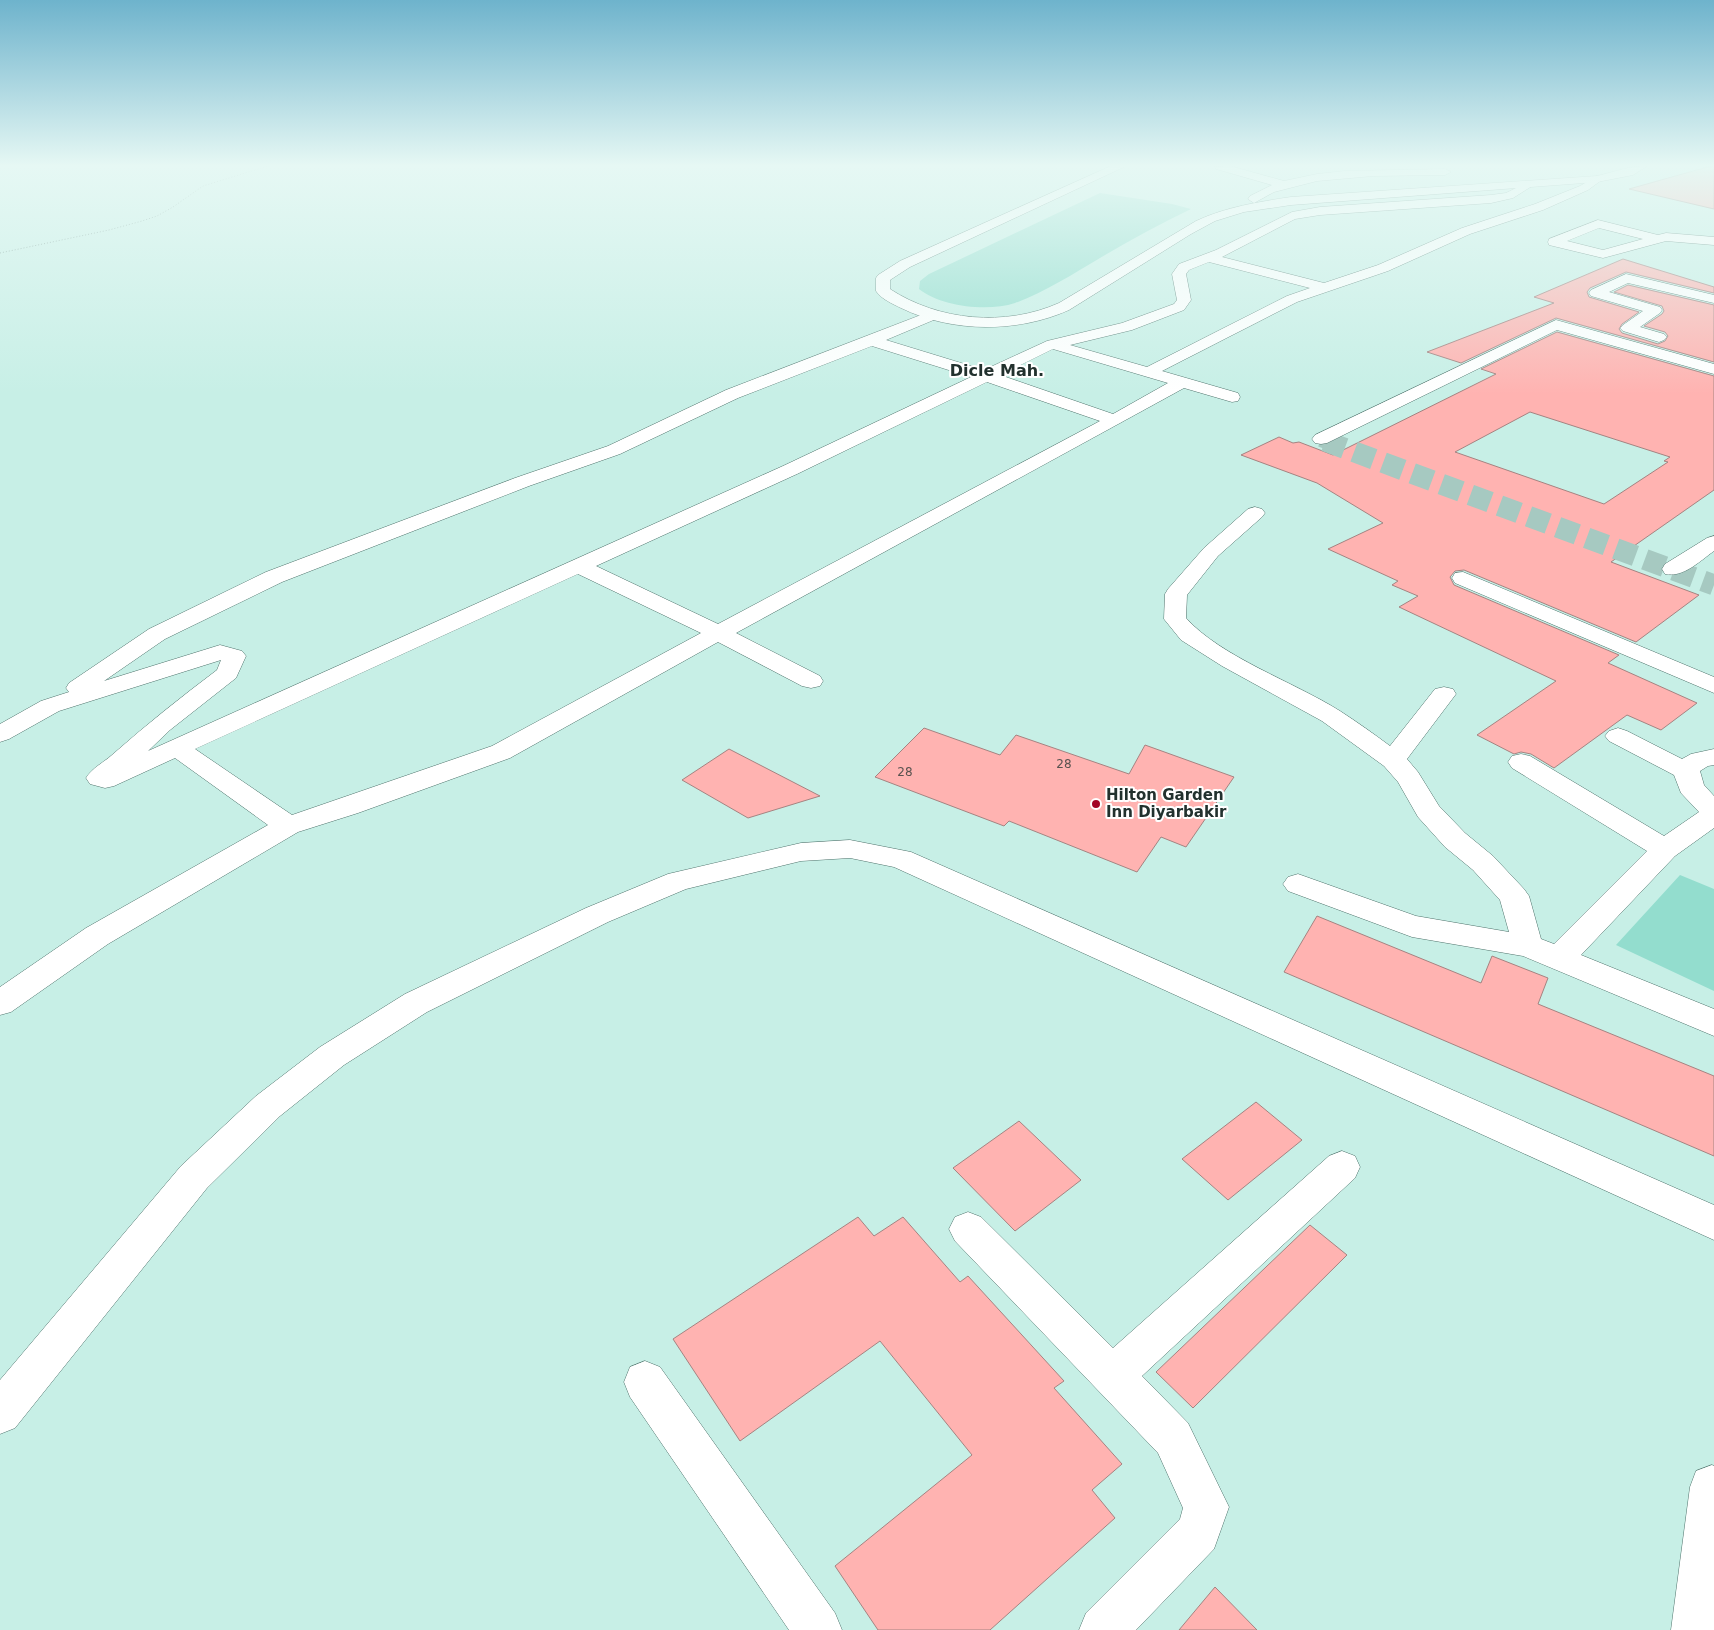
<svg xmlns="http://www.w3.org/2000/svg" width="1714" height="1630" font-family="'DejaVu Sans',sans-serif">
<rect width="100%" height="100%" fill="#c7efe6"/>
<path fill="#93ddce" d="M1100 193 1172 204 1191 209C1160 224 1130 240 1100 258 1073 274 1045 292 1015 303 988 312 942 307 919 289L920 281 929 274Z
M1680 875 1714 889V991L1616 945Z"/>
<path fill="#ffb3b1" stroke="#a58381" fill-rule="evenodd" d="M1711 166H1714V209L1629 189Z
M1623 259 1714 287V293L1626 272 1590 288 1587 292 1589 297 1639 312 1622 324 1619 329 1622 333 1658 344 1665 341 1668 336 1665 332 1644 326 1662 314 1664 311 1662 306 1614 292 1628 285 1714 305V362L1556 318 1461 363 1427 352 1554 303 1534 297Z
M1557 332 1714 376V490L1611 562 1699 595 1636 642 1464 570 1455 571 1450 577 1454 585 1619 655 1608 663 1697 703 1661 730 1627 715 1554 768 1531 754 1521 752 1514 754 1477 735 1556 681 1399 607 1418 596 1392 585 1398 581 1328 549 1383 523 1317 483 1241 455 1279 437 1293 443 1299 442 1333 455 1496 374 1481 369ZM1530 412 1670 457 1664 461 1668 462 1604 504 1455 452Z
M924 728 1000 755 1016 735 1129 774 1145 745 1234 777 1186 847 1161 837 1137 872 1009 821 1004 826 875 777Z
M729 749 820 796 748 818 682 780Z
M1317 916 1481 983 1492 956 1548 978 1538 1004 1714 1076V1156L1284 972Z
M1256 1102 1302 1140 1228 1200 1182 1159Z
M1019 1121 1081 1180 1015 1231 953 1168Z
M858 1217 874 1236 903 1217 960 1282 968 1276 1064 1381 1054 1388 1122 1464 1092 1490 1115 1518 990 1630H878L835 1566 972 1455 880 1341 740 1441 673 1339Z
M1310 1225 1347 1255 1193 1408 1156 1372Z
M1215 1587 1257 1630H1179Z"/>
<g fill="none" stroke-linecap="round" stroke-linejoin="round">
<path stroke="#a6c9c1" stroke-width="16" stroke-dasharray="16 8" stroke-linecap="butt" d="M1321 439 1329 442"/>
<path stroke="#a6c9c1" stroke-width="21" stroke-dasharray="21 10" stroke-linecap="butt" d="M1325 441 1714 585"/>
<g stroke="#4f736c" stroke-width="1">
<path id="minor" d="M1230 166 1284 181 1317 174 1345 171 1445 169 1451 172 1445 175 1373 176 1317 181 1274 192 1254 203 1248 199 1250 196 1272 185 1216 169 1215 167Z
M1597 176 1603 179 1588 190 1543 210 1470 234 1388 271 1297 302 1162 371 1238 393 1240 397 1238 401 1232 402 1184 388 736 633 820 676 823 681 820 686 811 688 802 686 718 642 510 758 358 813 298 832 108 944 11 1012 0 1015V987L86 928 268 825 175 758 114 786 105 788 90 784 86 778C92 768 103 763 112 755 146 725 181 697 217 670L221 660 59 711 9 739 0 742V724L41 701 69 692 66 688 69 683 149 629 266 572 515 478 608 446 726 390 926 313H936L938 316 936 319 886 340 984 370 1047 341 1122 323 1174 304 1177 300 1172 274 1179 264 1216 250 1292 212 1320 207 1491 195 1506 193 1526 183 1532 186 1513 198 1491 203 1320 215 1295 219 1222 257 1324 283 1378 265 1462 228 1535 204 1580 186ZM1209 262 1310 288 1287 296 1147 367 1070 345 1132 330 1184 310 1191 300 1186 274 1189 270ZM872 346 971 377 783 466 148 751 170 730 236 678 246 656 242 651 220 645 104 681 165 639 282 582 529 486 620 454 738 398ZM1053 349 1168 383 1113 414 1000 375ZM987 382 1100 421 718 624 596 566 797 474ZM578 574 701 633 492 746 292 815 195 749Z
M1598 220 1658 235 1666 233 1714 237V245L1666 241 1603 258 1549 245 1548 242 1549 239ZM1599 228 1643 239 1603 250 1567 241Z
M1626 274 1714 295V303L1628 283 1609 292 1660 307 1662 310 1660 313 1640 327 1664 334 1667 337 1664 340 1659 342 1623 331 1620 328 1623 325 1643 311 1591 296 1589 293 1591 290Z
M1556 320 1714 364V374L1557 330 1327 443 1321 444 1315 443 1312 439 1315 435Z
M1255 507 1262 509 1265 513 1262 517 1218 556 1187 595 1186 618C1221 657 1294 682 1340 711 1357 722 1374 734 1390 746L1435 689 1444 687 1453 689 1456 694 1407 759 1418 772 1439 806 1465 833 1493 856 1524 889 1529 896 1541 939 1554 944 1647 851 1512 768 1508 762 1512 756 1521 754 1530 756 1664 836 1699 812 1681 793 1674 775 1609 741 1605 736 1609 731 1618 728 1627 731 1682 759 1691 754 1714 749V765L1708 766 1700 771 1704 785 1714 796V828L1675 856 1581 955 1714 1009V1036L1523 956 1412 937 1288 891 1283 884 1288 877 1298 874 1416 916 1509 932 1500 900 1473 870 1445 847 1418 817 1398 782 1384 766 1322 721 1222 666 1181 640 1164 619 1165 594 1168 589 1204 548 1248 509Z
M1714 536V551C1700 561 1683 578 1665 574L1662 569 1665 564 1707 538Z
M1463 572 1714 677V693L1455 583 1452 578 1455 573Z
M850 840 911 852 1714 1205V1240L894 867 850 858 801 861 686 889 608 922 427 1012 344 1065 280 1116 207 1188 15 1428 0 1434V1380L181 1166 256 1096 320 1047 405 994 586 908 668 874 801 843Z
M1342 1151 1355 1156 1360 1167 1355 1178 1142 1376 1188 1423 1229 1507 1214 1549 1136 1630H1079L1086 1613 1180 1519 1183 1508 1158 1453 955 1241 949 1229 955 1217 968 1212 981 1217 1113 1348 1329 1156Z
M645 1361 660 1367 835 1613 842 1630H789L630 1397 624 1382 630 1367Z
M1712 1465 1714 1466V1630H1671L1690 1487 1696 1471Z"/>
</g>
<g stroke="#4f736c" stroke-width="1">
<path id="major" d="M1111 166H1126L910 267 890 280V289C939 321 1005 327 1059 303L1196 221C1226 207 1258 202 1291 197L1597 176C1614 172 1630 166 1647 166L1633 175 1597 182 1291 205 1244 212 1215 221 1191 234 1069 310C1018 333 952 333 901 308 893 304 881 299 876 291V278L878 275 900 261Z"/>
</g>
<path stroke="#799690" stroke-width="1" stroke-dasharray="1 2" stroke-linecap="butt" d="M0 253 109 230 142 221 157 216 173 207 203 186 268 166"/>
<use href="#minor" fill="#fff" fill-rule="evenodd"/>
<use href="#major" fill="#fff" fill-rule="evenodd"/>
</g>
<linearGradient id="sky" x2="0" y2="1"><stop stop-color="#6eb3cc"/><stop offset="0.42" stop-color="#e6f8f4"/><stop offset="1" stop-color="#e6f8f4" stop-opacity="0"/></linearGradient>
<rect width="1714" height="394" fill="url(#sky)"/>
<circle fill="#a30426" stroke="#fff" stroke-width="2" cx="1096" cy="804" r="5"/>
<g text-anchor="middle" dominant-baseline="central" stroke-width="4" stroke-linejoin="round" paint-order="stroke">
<g font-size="12" fill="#59524f">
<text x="1064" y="764">28</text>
<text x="905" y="772">28</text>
</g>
<g font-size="15" font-weight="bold" fill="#22312e" stroke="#fff" text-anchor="start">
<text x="1106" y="795">Hilton Garden<tspan x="1106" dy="17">Inn Diyarbakir</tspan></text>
</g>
<g font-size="16" font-weight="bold" fill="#22312e" stroke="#fff">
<text x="997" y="370">Dicle Mah.</text>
</g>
</g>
</svg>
